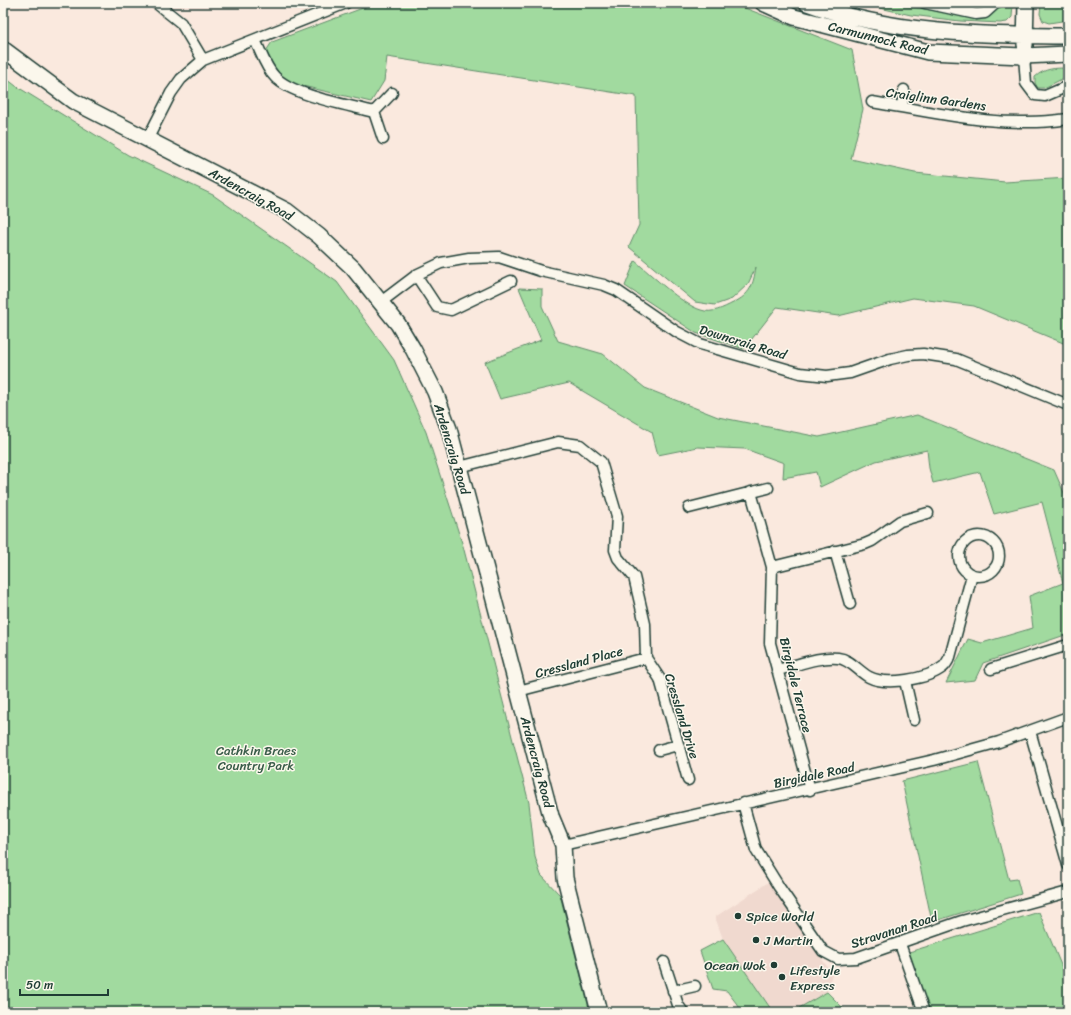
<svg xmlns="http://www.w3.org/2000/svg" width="1071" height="1015" font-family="Sriracha,sans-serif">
<rect width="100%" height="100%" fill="#fae9de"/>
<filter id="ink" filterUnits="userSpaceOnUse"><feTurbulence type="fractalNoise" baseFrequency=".025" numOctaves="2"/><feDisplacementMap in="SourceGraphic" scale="8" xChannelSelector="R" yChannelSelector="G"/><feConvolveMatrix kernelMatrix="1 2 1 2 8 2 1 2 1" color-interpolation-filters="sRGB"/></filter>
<g filter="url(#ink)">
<path fill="#f0d9cf" d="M770 881 832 974 827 992 792 1012H773L723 939 715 917Z"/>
<path fill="#a1da9f" stroke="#608c6a" d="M376 3H732L852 50 863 109 851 159 915 173 1005 182 1068 178V345L974 306 913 298 838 316 777 307 744 349 696 333 625 286 635 261C652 275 681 304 701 310 712 314 723 308 733 303 751 294 753 285 756 267L748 284 732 299 715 305 695 302 629 247 639 225 636 96 387 57 384 81 371 102 294 84 277 72 266 51 272 42Z
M857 3H888L979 18 993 13 1001 3H1013L1012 17 1007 22 1000 23 960 21 911 15Z
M1041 3 1045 5 1068 6V20L1049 23 1043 21 1040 14Z
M1068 68V76L1044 88H1038L1035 83V77C1045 68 1055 68 1068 68Z
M3 76 16 86 128 155 213 195 337 282 394 360 426 432 463 546 529 803 535 857 541 875 560 895 590 1012H3Z
M519 288 542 289V306L558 341 603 354 645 388 718 417 819 437 917 415 1054 470 1068 502V634L983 663 975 680 946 683 968 639 982 643 1033 628 1029 596 1063 583 1042 502 994 514 980 472 933 483 929 468 927 450 876 461 820 487 816 472 783 478 784 463 745 449 698 447 658 455 652 432 569 383 500 399 485 362 541 340Z
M978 762 1009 880 1017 879 1021 894 932 922 902 781Z
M1039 912 1068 982V1012H929L909 952Z
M723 939 773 1012H743L727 991 713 989 700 951Z
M827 992 847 1012H792Z"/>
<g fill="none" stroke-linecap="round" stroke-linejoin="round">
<g stroke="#1f3d34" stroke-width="13">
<path id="street" d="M156 3 181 23 203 60
M925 3 976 14 985 13 996 3
M255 40C261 52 265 67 275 77 293 96 349 105 374 112L392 93
M1024 56 1026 83 1035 95 1045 96 1068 86
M872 102C937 113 1003 129 1068 119
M902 107 904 90
M374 112 383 139
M147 140 171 93 181 79 203 60 346 3
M416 275 437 307 451 310 511 281
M381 302 418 274 441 263 469 258 499 257 541 271 604 285 616 290 677 332 700 344 800 373 827 376 850 373 890 359 908 355 923 354 956 359 1068 405
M459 467 558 442 580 445 601 462 617 516 615 550 618 558 634 577 645 624 646 658 660 679 688 780
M751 492 772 567 770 643 810 790
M689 508 768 488
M959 556a20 20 0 1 1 40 0a20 20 0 1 1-40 0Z
M835 551 850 604
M772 567 865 544 872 541 900 521 928 513
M991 669 1068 645
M777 670C796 666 818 656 838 658 850 659 858 671 869 677 886 686 928 679 943 667 946 665 948 660 950 657L972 575
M905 681 914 720
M518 691 646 658
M1030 731 1068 865
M659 750 678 745
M743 803 756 850 779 887 823 951 838 959 856 958 962 921 1068 892
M563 845 934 760 999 742 1068 717
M900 944 924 1012
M664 962 678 1005 683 1012
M673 991 695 986"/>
</g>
<g stroke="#1f3d34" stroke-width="18">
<path id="secondary" d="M763 3 794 17 928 52 1024 56 1068 54
M807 3C891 34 980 35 1068 36
M1025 45 1026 3
M3 49 73 101 287 211 319 236 353 268 398 324 413 349 435 392 449 429 551 816 563 845 565 878 599 1012"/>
</g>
<use href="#street" stroke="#fbf7ec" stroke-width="10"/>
<use href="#secondary" stroke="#fbf7ec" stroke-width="15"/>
</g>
</g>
<g fill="#1f3d34" stroke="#fbf7ec" stroke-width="1.5">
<circle cx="738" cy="916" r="4"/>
<circle cx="756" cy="940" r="4"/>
<circle cx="774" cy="965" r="4"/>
<circle cx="782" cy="977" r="4"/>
</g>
<g text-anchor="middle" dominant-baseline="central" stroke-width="3" stroke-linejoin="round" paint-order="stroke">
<g font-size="13" fill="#1f3d34" stroke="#fbf7ec">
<text transform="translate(878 38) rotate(14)">Carmunnock Road</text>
<text transform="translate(936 99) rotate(8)">Craiglinn Gardens</text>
<text transform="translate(251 194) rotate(29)">Ardencraig Road</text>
<text transform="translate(743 342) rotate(17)">Downcraig Road</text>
<text transform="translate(452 449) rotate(73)">Ardencraig Road</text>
<text transform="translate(579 662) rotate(-15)">Cressland Place</text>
<text transform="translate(796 685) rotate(76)">Birgidale Terrace</text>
<text transform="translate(682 716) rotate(73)">Cressland Drive</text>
<text transform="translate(537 762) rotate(75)">Ardencraig Road</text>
<text transform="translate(814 775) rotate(-12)">Birgidale Road</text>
<text transform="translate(894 930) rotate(-18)">Stravanan Road</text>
</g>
<g font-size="13" fill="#395c49" stroke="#fbf7ec">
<text x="256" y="750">Cathkin Braes<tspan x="256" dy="15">Country Park</tspan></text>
</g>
<g font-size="13" fill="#1f3d34" stroke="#fbf7ec" text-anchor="start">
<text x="746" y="916">Spice World</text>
<text x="764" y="940">J Martin</text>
<text x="766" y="965" text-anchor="end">Ocean Wok</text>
<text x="790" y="970">Lifestyle<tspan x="790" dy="15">Express</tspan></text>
</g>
</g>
<rect width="1071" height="1015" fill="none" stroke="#fbf7ec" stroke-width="16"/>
<rect x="8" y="8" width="1055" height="999" fill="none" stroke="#1f3d34" stroke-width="1.5" filter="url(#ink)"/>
<path d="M20 989v6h88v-6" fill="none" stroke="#1f3d34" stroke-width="2"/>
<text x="26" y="989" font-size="12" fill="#1f3d34" stroke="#fbf7ec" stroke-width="3" paint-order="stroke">50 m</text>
</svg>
